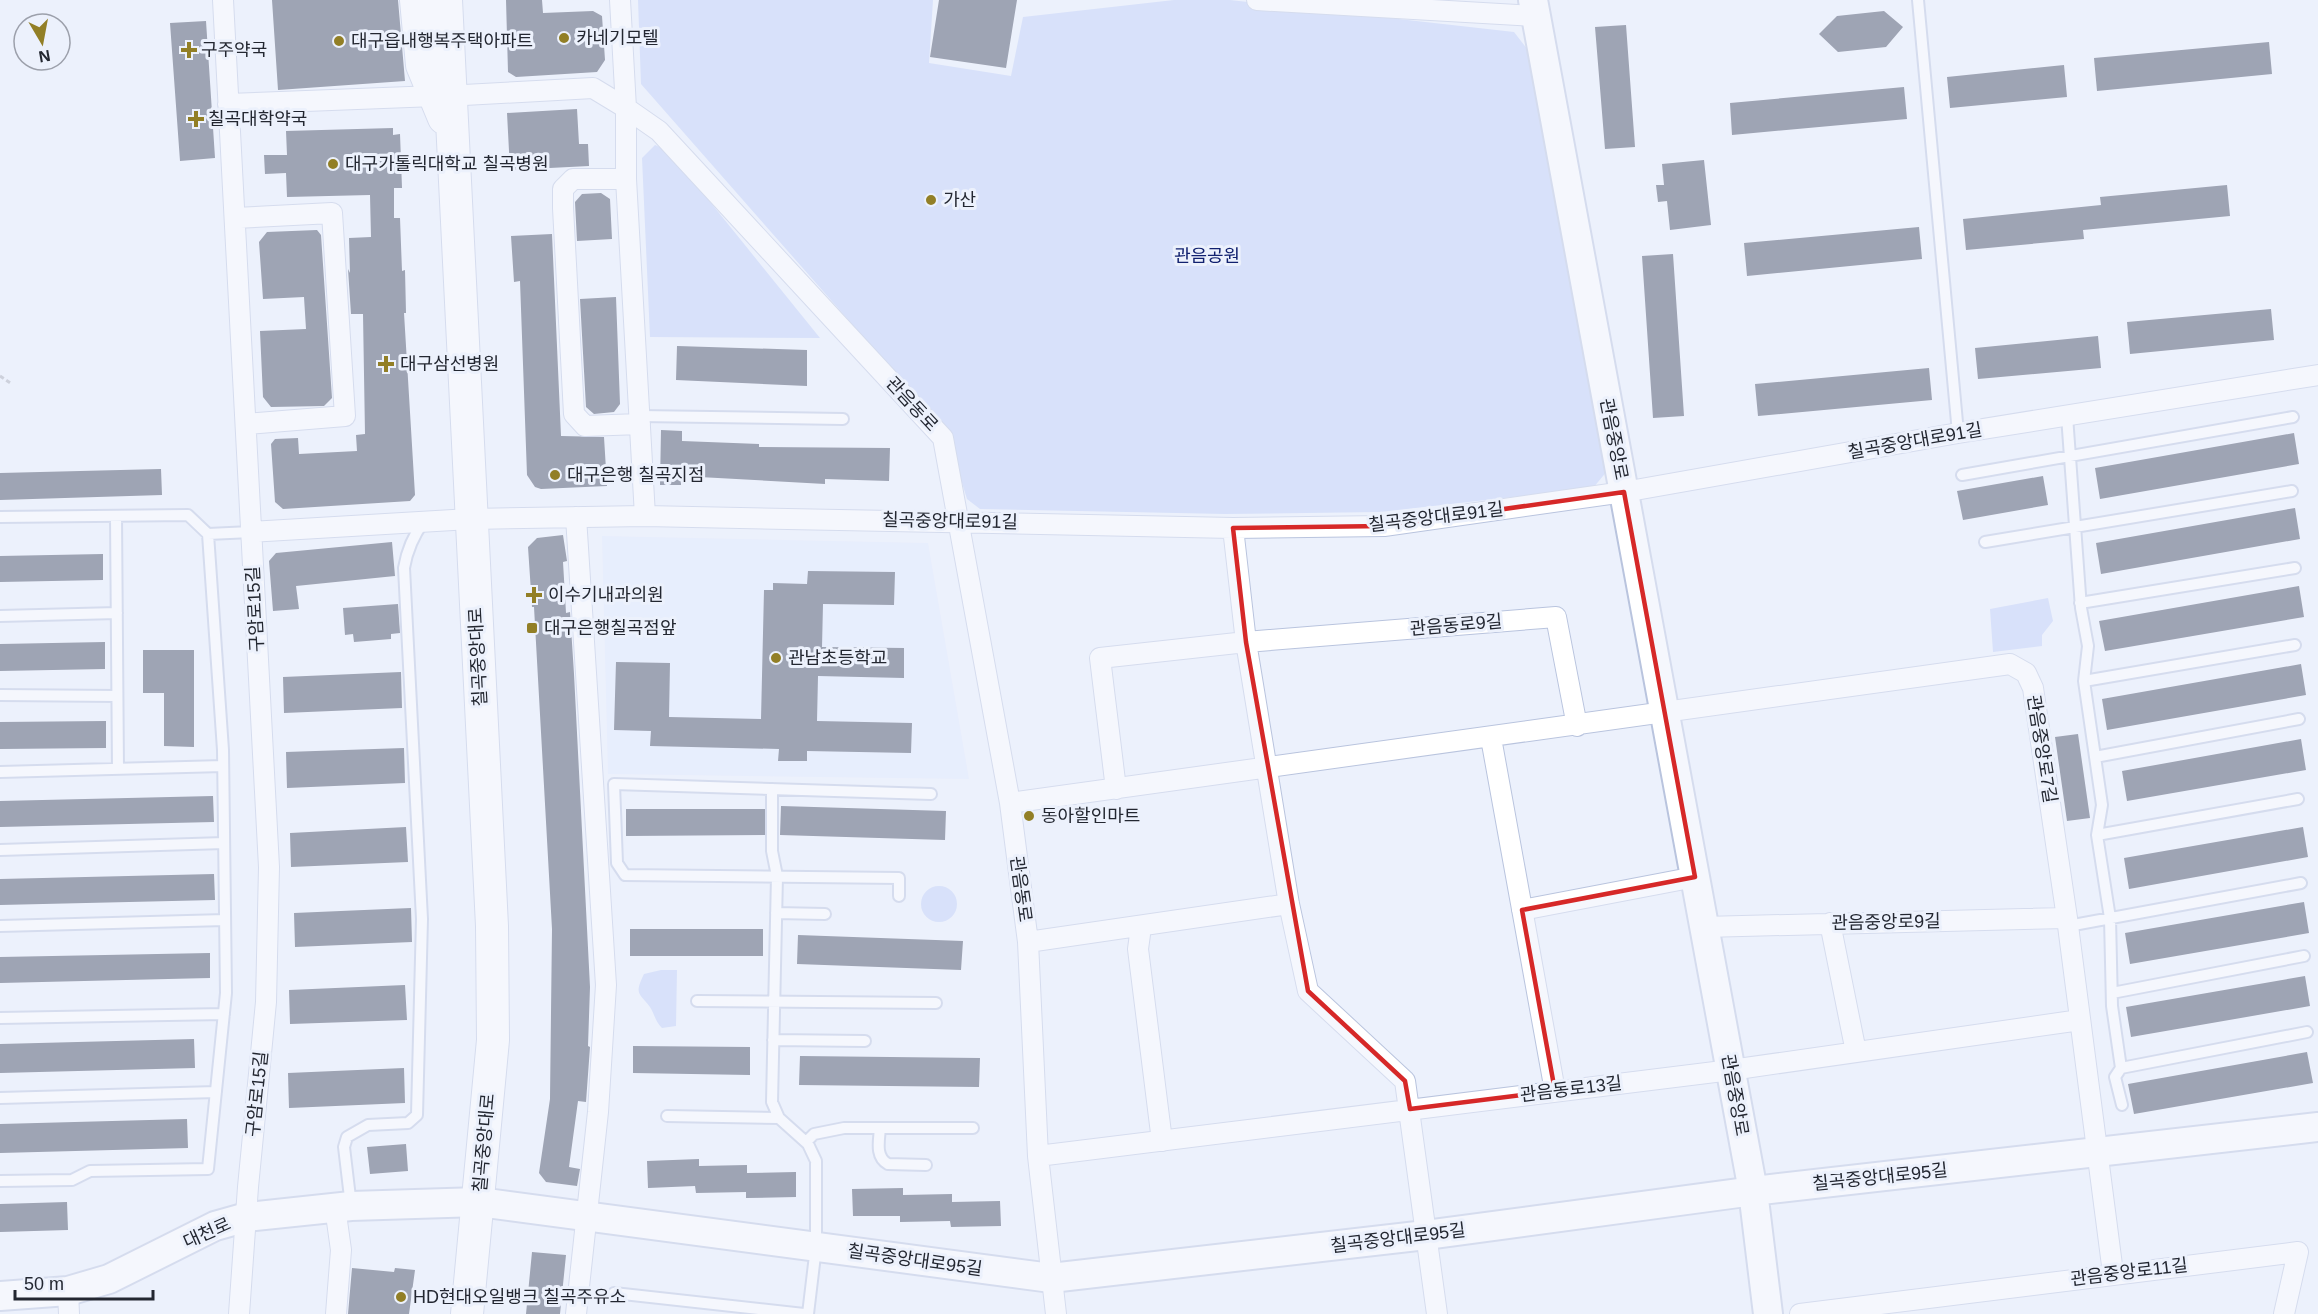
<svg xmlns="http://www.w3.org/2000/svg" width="2318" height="1314" font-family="Arial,'Noto Sans KR',sans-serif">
<rect width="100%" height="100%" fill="#ecf1fc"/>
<path fill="#e1eafe" d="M602 536 928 543 969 779 608 774Z"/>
<path fill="#becff8" d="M638 0H933L929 63 1011 76 1023 17 1174 0H1230L1514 32 1528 50 1608 470 1593 488 1380 512 1225 514 980 509 967 499 946 431 641 84Z
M655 145 669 151 820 338 650 337 642 158Z
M2048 598 2053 621 2042 635V646L1993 652 1990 609Z
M921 904a18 18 0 1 1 36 0a18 18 0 1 1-36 0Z
M661 970H677L676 1026 662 1028C655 1021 655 1015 650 1007 639 992 634 995 644 974Z"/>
<path fill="#3e475d" d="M272 0H398L405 81 278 90Z
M506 0H542L543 13 593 11 602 16 605 60 597 72 516 77 508 72Z
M939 0H1017L1006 68 930 57Z
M1884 11 1903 27 1886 47 1838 52 1819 34 1837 16Z
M206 21 215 158 180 161 170 23Z
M1626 25 1635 147 1605 149 1595 27Z
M2269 42 2272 74 2097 91 2094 58Z
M2064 65 2067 97 1950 108 1947 77Z
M1904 87 1907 119 1732 135 1730 103Z
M577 109 579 144H588L589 166 510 170 507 113Z
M393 128V135L400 134 402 188H394V218H400L402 271 405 270 406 313H404L415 495 410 501 283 509 275 502 271 444 275 439 298 438 299 454 357 451 356 435 365 434 363 314H351L348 269 350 273 349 238 371 237 370 195 287 197 286 173 265 174 264 155H287L286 131Z
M1704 160 1711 225 1670 230 1667 201 1658 202 1656 185H1664L1662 164Z
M2227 185 2230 216 2083 230 2084 239 1966 250 1963 219 2101 205 2100 197Z
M601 193 610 199 612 239 577 241 575 202 582 194Z
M1919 227 1922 259 1747 276 1744 243Z
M317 230 321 235 332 398 324 406 271 407 263 397 260 331 306 329 304 297 263 299 259 242 267 232Z
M552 234 561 436 604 437 607 486 541 489 535 487 527 475 520 281 514 282 511 236Z
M1673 254 1684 416 1653 418 1642 256Z
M616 297 620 404 614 412 594 414 586 407 580 299Z
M2271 309 2274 340 2130 354 2127 322Z
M2098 336 2101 368 1978 379 1975 348Z
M677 346 807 350V386L676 380Z
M1929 368 1932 400 1758 416 1755 384Z
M661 430 682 431V441L759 444V447L890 448 889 481 825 479V484L681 476V485H660Z
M2294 433 2299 464 2100 499 2095 468Z
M161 469 162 495 0 500V473Z
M2043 476 2048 505 1963 520 1957 491Z
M2295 508 2300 539 2101 574 2096 543Z
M563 535 567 561 563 562 566 613 570 612 574 674 590 987 588 1046 590 1047 586 1102 578 1101 569 1167 580 1169 577 1186 546 1182 539 1173 550 1099 552 929 534 607H532L528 547 537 538Z
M392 542 395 576 296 586 299 609 273 611 269 561 276 553Z
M103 554V580L0 582V556Z
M808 571 895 572 894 605 823 604 822 647 904 648V678L818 676 817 721 912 723 911 753 807 751V761H778L779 749 650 746 651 731 614 730 616 662 670 663 669 717 761 719 764 590H773V583L807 584Z
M2299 586 2304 617 2105 651 2099 621Z
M398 604 400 633 391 634V639L354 642 353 634 345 635 343 608Z
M105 642V669L0 671V644Z
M143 650H194V747L164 746V693H143Z
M2301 664 2306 695 2107 730 2102 699Z
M401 672 402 708 284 713 283 677Z
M106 721V748L0 749V722Z
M2078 734 2090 818 2067 821 2055 737Z
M2301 739 2306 770 2127 801 2122 771Z
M404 748 405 783 287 788 286 752Z
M213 796 214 822 0 827V801Z
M781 806 946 811 945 840 780 835Z
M626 809H765V835L626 836Z
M406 827 408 862 291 867 290 833Z
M2303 827 2308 857 2129 889 2124 858Z
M214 874 215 900 0 905V879Z
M2304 902 2309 933 2130 964 2125 933Z
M411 908 412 942 295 947 294 913Z
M630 929H763V956H630Z
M798 935 963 941 961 970 797 964Z
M210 953V978L0 983V957Z
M2305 976 2310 1006 2131 1037 2126 1007Z
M405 985 407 1020 290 1024 289 990Z
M194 1039 195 1068 0 1073V1044Z
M633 1046 750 1047V1075L633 1073Z
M2307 1052 2313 1083 2134 1114 2128 1084Z
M800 1056 980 1058 979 1087 799 1085Z
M404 1068 405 1103 289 1108 288 1073Z
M187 1119 188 1148 0 1153V1124Z
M406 1144 408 1171 370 1174 367 1147Z
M699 1159V1166L747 1165V1173L796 1172V1197L746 1198V1192L696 1193 695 1186 648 1188 647 1161Z
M903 1188V1195L952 1194V1202L1000 1201 1001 1226 951 1227 950 1221 900 1222V1216H853L852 1189Z
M67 1202 68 1230 0 1232V1204Z
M532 1252 566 1255 560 1314H526Z
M352 1268 394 1272 395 1268 415 1270 409 1314H348Z"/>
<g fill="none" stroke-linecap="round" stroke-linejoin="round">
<g stroke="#b9c4de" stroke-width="14">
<path id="service" d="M1918 0 1958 433
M639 416 843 419
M2067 416 2081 608 2088 646 2084 681 2102 805 2097 835 2110 918 2112 1006 2121 1068 2307 1032
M1962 475 2293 417
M116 516 118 769
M0 517 188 515 208 534 251 532
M1985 542 2292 491
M2080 603 2295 568
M0 616 117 613
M2084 681 2295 645
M0 695 117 696
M2095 757 2299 719
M0 772 223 766
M772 789V851L777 876 772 1102 779 1118 808 1144 816 1161V1247L808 1314
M2097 835 2298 799
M0 850 224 843
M899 896V878L625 875 617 863 614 784 931 794
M776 913 825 914
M0 926 225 920
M2068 926 2301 883
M2112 993 2304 956
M697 1001 936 1003
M0 1018 224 1014
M773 1040 865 1041
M2121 1068 2115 1077 2122 1105
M0 1098 216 1092
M667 1116 779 1118
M880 1128C879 1141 875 1157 888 1164L926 1165
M806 1142 814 1134 844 1128H973
M0 1181 72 1180 90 1171 208 1169 226 993 223 750 208 534
M351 1206 344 1147 347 1137 368 1125 408 1123 417 1115 422 919 404 568C407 550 413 536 424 521
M614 1293 804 1314"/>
</g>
<g stroke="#b9c4de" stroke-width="22">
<path id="minor" d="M223 0 269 867 266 1002 248 1187 239 1314
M620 0 626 108 659 131 943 438 1010 803 1028 942 1038 1156 1056 1314
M1257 0 1536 16
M464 95 593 88 626 108V179L645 516
M228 104 435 96
M626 179H573L563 189V208L574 414 585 426 640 424
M235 218 332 213 345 416 246 424
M576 517 606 985 598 1112 576 1314
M1233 528 1246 642 1289 904 1308 991 1405 1081 1437 1314
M251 532 470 519 645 516 1233 528 1384 526 1624 492 1958 433 2318 375
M1491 738 1555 1091
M1116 789 1100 658 1246 642 1556 617 1577 726
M1010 803 2010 664 2026 673 2033 688 2067 918 2113 1273
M1522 910 1695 877
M1830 923 1856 1052
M1141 927 1138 949 1162 1141
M1704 927 2067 918
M1028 942 1289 904
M1038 1156 1731 1070 2080 1020
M335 1207 341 1250 336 1314
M68 1291 69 1314
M1800 1314 2298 1252 2284 1314"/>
</g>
<g stroke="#b9c4de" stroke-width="32">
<path id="secondary" d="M1533 0 1753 1191 1768 1314
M0 1296 68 1291 109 1279 215 1226 247 1217 351 1206 479 1202 1051 1278 1426 1235 1753 1191 2318 1127"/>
</g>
<g stroke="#b9c4de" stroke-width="34">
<path id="primary" d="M416 0 422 65 444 118
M446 0 492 926 493 1040 467 1314"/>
</g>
<path stroke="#a6abb6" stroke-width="3" stroke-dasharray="4.5 3" stroke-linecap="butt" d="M0 376 12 384"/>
<use href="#service" stroke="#fff" stroke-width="10"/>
<use href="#minor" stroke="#fff" stroke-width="20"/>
<use href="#secondary" stroke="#fff" stroke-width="28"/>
<use href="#primary" stroke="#fff" stroke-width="32"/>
</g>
<path d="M0 0H2318V1314H0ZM1624 492 1695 877 1522 910 1555 1091 1410 1109 1405 1081 1308 991 1246 642 1233 528 1384 526Z" fill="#ecf1fc" fill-opacity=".55" fill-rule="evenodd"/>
<path fill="none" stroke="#d62828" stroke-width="4.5" stroke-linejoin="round" d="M1624 492 1695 877 1522 910 1555 1091 1410 1109 1405 1081 1308 991 1246 642 1233 528 1384 526Z"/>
<g fill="#927f26" stroke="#ecf1fc" stroke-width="2">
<circle cx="564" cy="38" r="6"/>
<circle cx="339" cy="41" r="6"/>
<path d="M186 41h6v6h6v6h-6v6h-6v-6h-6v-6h6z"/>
<path d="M193 110h6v6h6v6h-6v6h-6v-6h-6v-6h6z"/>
<circle cx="333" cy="164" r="6"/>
<circle cx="931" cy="200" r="6"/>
<path d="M383 355h6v6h6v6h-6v6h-6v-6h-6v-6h6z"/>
<circle cx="555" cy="475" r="6"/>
<path d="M531 586h6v6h6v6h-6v6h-6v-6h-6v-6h6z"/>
<rect x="526" y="622" width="12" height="12" rx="3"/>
<circle cx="776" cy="658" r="6"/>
<circle cx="1029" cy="816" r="6"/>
<circle cx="401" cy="1297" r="6"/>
</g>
<g text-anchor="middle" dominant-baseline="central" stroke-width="6" stroke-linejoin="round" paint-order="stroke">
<g font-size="18" fill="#232731" stroke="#ecf1fc" text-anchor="start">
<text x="576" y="38">카네기모텔</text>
<text x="351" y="41">대구읍내행복주택아파트</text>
<text x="201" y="50">구주약국</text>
<text x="208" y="119">칠곡대학약국</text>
<text x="345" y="164">대구가톨릭대학교 칠곡병원</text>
<text x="943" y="200">가산</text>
<text x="400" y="364">대구삼선병원</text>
<text x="567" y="475">대구은행 칠곡지점</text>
<text x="548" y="595">이수기내과의원</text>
<text x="544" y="628">대구은행칠곡점앞</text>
<text x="788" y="658">관남초등학교</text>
<text x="1041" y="816">동아할인마트</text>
<text x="413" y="1297">HD현대오일뱅크 칠곡주유소</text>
</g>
<g font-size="18" fill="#11216f" stroke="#ecf1fc">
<text x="1207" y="256">관음공원</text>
</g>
<g font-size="18" fill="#232731" stroke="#ecf1fc">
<text transform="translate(912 404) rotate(47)">관음동로</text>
<text transform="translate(1614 439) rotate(79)">관음중앙로</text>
<text transform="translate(1915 441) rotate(-10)">칠곡중앙대로91길</text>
<text transform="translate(1436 517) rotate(-7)">칠곡중앙대로91길</text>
<text transform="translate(950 521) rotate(1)">칠곡중앙대로91길</text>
<text transform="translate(255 609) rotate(-93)">구암로15길</text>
<text transform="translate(1456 625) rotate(-5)">관음동로9길</text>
<text transform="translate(478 657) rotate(-93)">칠곡중앙대로</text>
<text transform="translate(2042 749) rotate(81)">관음중앙로7길</text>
<text transform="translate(1021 889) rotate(82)">관음동로</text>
<text transform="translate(1886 922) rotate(-1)">관음중앙로9길</text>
<text transform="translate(1571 1089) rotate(-7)">관음동로13길</text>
<text transform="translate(257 1094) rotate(-84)">구암로15길</text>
<text transform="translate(1735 1095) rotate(80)">관음중앙로</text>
<text transform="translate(484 1143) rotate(-85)">칠곡중앙대로</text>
<text transform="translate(1880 1177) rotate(-6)">칠곡중앙대로95길</text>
<text transform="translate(207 1233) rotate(-24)">대천로</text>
<text transform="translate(1398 1238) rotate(-7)">칠곡중앙대로95길</text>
<text transform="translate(915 1260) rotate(8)">칠곡중앙대로95길</text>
<text transform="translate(2129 1272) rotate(-7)">관음중앙로11길</text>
</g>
</g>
<g transform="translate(42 42) rotate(170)"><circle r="28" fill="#ecf1fc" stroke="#9ca0ab" stroke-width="1.5"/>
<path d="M0-4.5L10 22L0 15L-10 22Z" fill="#927f26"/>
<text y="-9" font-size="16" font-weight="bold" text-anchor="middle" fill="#232731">N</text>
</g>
<path d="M15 1290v9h138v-9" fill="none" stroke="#232731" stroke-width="3"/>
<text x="24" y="1290" font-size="18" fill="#232731" stroke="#ecf1fc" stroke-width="4.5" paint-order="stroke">50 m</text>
</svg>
